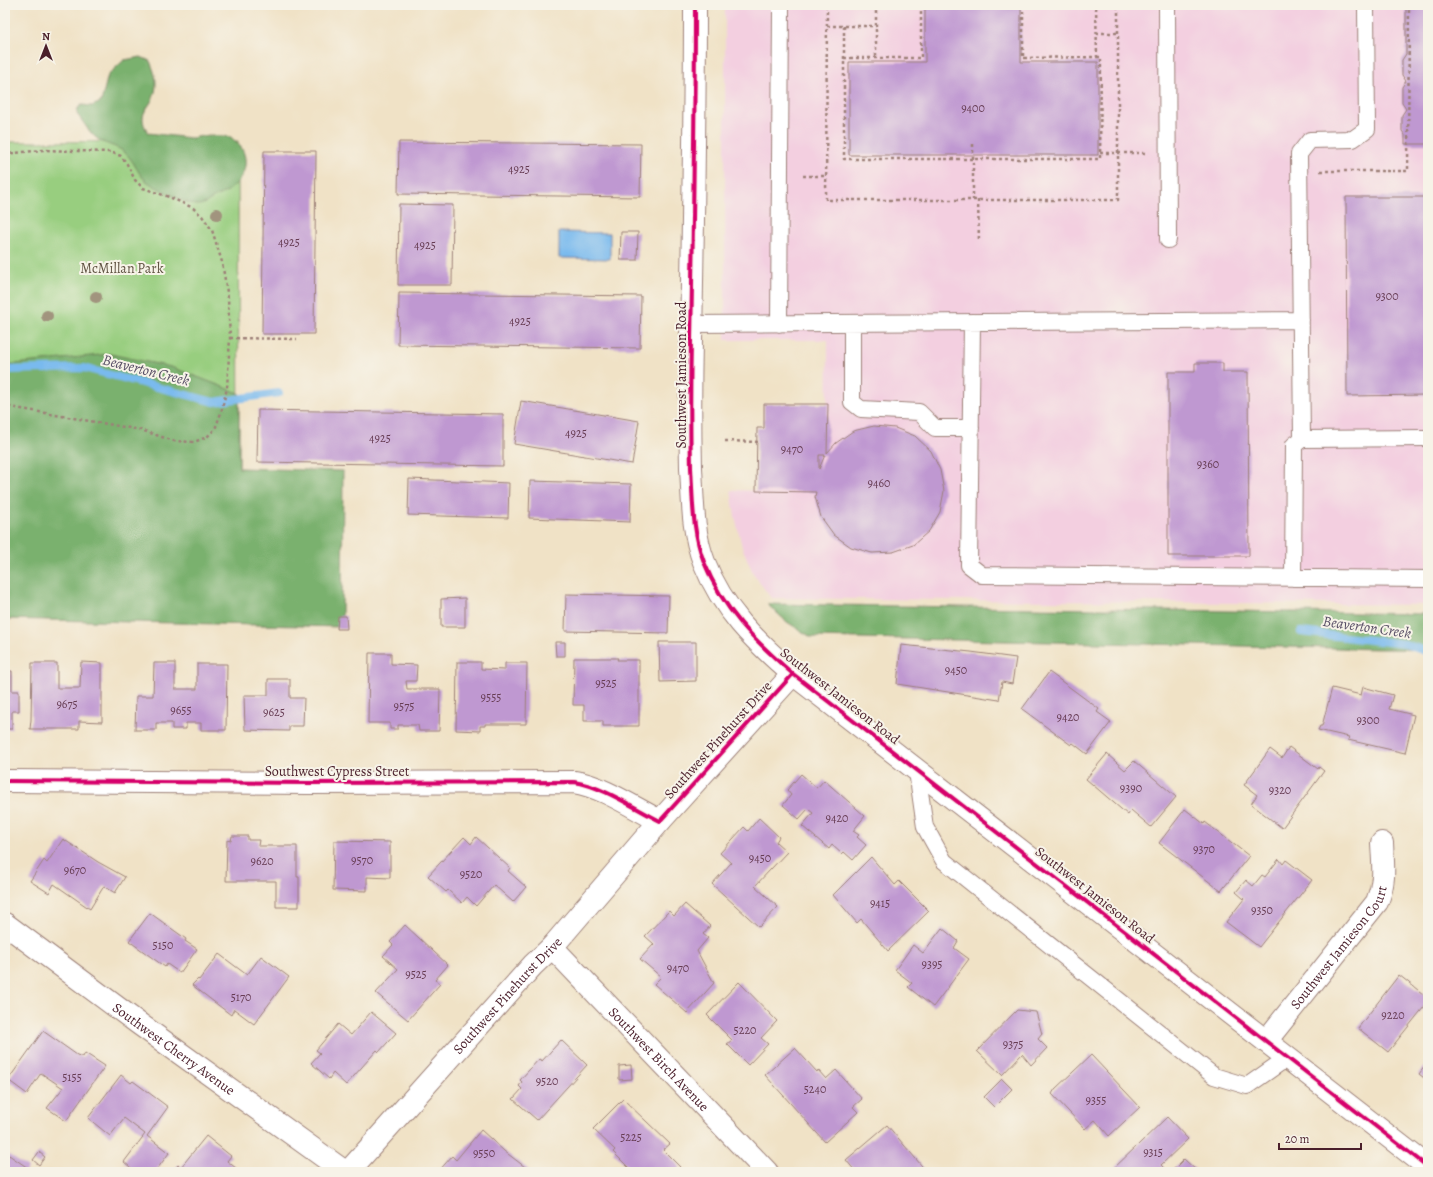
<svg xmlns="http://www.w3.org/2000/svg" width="1433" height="1177" font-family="Alegreya,serif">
<rect width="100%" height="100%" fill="#f7f3e8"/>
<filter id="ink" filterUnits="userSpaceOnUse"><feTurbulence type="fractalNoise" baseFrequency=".025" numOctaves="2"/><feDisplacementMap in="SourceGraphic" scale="8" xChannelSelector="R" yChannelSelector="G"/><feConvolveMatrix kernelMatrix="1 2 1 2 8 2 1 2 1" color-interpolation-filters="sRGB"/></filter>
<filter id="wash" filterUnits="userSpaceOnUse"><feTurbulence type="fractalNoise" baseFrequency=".012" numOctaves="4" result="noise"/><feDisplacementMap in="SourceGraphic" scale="16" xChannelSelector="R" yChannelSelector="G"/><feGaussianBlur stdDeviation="0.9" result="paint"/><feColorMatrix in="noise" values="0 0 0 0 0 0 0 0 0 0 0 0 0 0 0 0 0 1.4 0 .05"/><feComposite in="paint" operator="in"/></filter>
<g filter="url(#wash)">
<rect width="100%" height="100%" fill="#f0e2c6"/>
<path fill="#f3cfe0" d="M725 5H1428V605L771 598 753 573 742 547 735 516 731 490 819 492V455H827L828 340H725Z"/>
<path fill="#98ce7f" stroke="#717655" d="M238 141 239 468 5 463V142Z"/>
<path fill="#7ab16e" stroke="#62684c" d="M141 57 150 61C154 71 158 80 155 92 151 110 135 111 148 133L191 138 209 135 231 137C235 141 241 146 243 151 250 168 240 183 226 192 222 194 218 195 215 197 209 200 205 205 198 205 190 206 150 185 144 179 136 170 133 159 124 152 117 146 107 145 99 140 90 134 84 123 77 114L78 108 82 105 92 106 101 102 108 75 124 60Z
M110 354 171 367 239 393V468L343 471 342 627 5 619V365Z
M767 604 1428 614V650L811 637 787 622Z"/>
<path fill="#79baee" stroke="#626c8c" d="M559 232 610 233V259L559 258Z"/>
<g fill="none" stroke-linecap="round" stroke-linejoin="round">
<path stroke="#79baee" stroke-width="8" d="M5 370 84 368 214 402 279 393
M1301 632 1405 644 1428 652"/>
</g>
<g id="blocks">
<path fill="#bf98d1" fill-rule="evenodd" d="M925 5H1021V62H1098V155H849V62H925Z
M1406 5H1428V144H1405V135L1402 131V115L1406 109 1402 103V87L1406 81 1402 75V60L1406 54Z
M399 142 641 144 640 197 398 194Z
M264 151H316L314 334H262Z
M1346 197H1428V395L1347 396Z
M399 204 453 205 452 285H398Z
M621 232H638L637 260H620Z
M399 293 641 296 640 348 398 345Z
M1195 363H1223V372H1248L1249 556H1168V372H1195Z
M521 401 639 421 632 464 514 444Z
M764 404H828L827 453 836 443 853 431 874 426 895 428 915 436 931 451 940 470 944 491 940 512 929 531 913 545 893 552 872 553 851 547 834 535 821 517 815 497 816 492 756 491 757 428H764ZM819 455H825L819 469Z
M258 410 503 414V466L257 462Z
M409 479 509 483 508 518 408 515Z
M530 481 631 484 630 522 529 518Z
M566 594 669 596 668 633 565 631Z
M465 598V627H441V599Z
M338 616H346L347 629H337Z
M555 642H565V656H556Z
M659 642H696V681L660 682Z
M901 645 971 652 1016 658 1012 684 1002 682 999 700 897 684Z
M369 653H391V664L417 665 416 681H406L407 689H440L439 731H419L418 725H398V729H390V723H368Z
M574 658H618L617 660H639V726H603V721H584V705H573Z
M81 662 102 663V722L79 721V729H30L31 720 32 663H57V688H80Z
M457 662H481V669L505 670V663H527L526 724H485V726H480V731L456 730Z
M154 663H175V689H197V664H227L226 730H201V723H186V729H172V723H156V730H135L136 696H153Z
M5 671H12V691H19V711H12V729H5Z
M1049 672 1099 709 1097 712 1111 722 1087 754 1073 743 1071 745 1022 709Z
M268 679H290V698H304L303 726H289V731L245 730 244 695H268Z
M1363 687 1393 695 1389 709 1414 715 1405 753 1348 740 1349 737 1318 730 1320 726H1322L1332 688 1361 695Z
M1289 747 1318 769 1319 767 1324 771 1282 828 1251 804 1257 795 1244 785 1270 749 1282 758Z
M1107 754 1125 770 1134 761 1176 797 1151 827 1131 810 1128 815 1086 779Z
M801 774 817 788 824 780 865 816 853 831 859 835 857 837 866 845 853 860 844 852 842 854 832 845 829 849 802 826 813 813 808 809 799 819 783 805 791 795 787 790Z
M1185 809 1204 824 1205 822 1249 856 1221 891 1159 843Z
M759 818 779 837 776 842 787 852 755 886 778 907 759 927 712 884 731 863 720 853 744 827 748 831Z
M232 836H248V840H259L258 846H297V877H299V907H276V881H226L227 840 231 841Z
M464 837 471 844 476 837 510 868 508 871 526 887 513 902 494 885 476 906 467 897 462 903 448 890 446 892 428 876Z
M63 839 98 862 125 877 115 893 104 886 90 909 54 884 49 893 30 881 44 860 47 863Z
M334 841 390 842V878L367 877V891L333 890Z
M871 857 895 885 899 881 929 911 888 951 861 919 857 923 833 895Z
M1279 859 1283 864 1286 860 1312 880 1259 947 1226 922 1244 899 1236 892 1246 880 1253 886 1262 875 1265 877Z
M685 904 710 926 703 934 708 938 697 951 714 983 687 1013 654 984 661 977 640 959 654 944 645 936 669 911 674 916Z
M150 913 186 939 185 941 197 949 180 973 167 964 165 967 129 941Z
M405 925 448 965 435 980 440 984 408 1020 376 993 398 969 383 956 393 945 390 942Z
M942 928 958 941 954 948 969 959 933 1007 908 987 912 983 895 970 913 945 923 953Z
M219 954 247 975 261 956 289 977 254 1024 234 1009 231 1015 192 985 198 979 199 980Z
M1399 975 1428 998V1002L1388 1052 1358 1028Z
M739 982 777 1021 761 1038 768 1044 748 1065 727 1044 732 1040 707 1015Z
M1017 1010 1036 1012 1042 1034 1038 1039 1047 1048 1031 1065 1022 1054 1002 1075 977 1051Z
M371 1012 396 1033 379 1052 377 1050 346 1085 333 1073 329 1079 311 1063 320 1053 316 1050 338 1024 351 1035Z
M43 1031 77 1055 83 1057 85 1053 105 1066 66 1121 47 1108 63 1088 41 1073 27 1094 8 1080Z
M561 1040 587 1065 537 1120 513 1099 522 1089 519 1086 522 1082 520 1080 539 1059 542 1061Z
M795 1048 817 1072 818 1070 826 1079 836 1070 862 1099 853 1107 858 1112 825 1142 765 1075Z
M1091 1055 1140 1107 1109 1136 1095 1120 1085 1129 1052 1094 1055 1089Z
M1428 1062V1081L1419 1074Z
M631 1065 632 1079 619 1080V1066Z
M121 1075 131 1083 133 1081 168 1107 147 1136 169 1153 155 1172H136L124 1162 145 1134 124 1118 110 1136 88 1118Z
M1002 1079 1012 1089 994 1107 984 1097Z
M623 1099 670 1144 663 1150 680 1167 676 1172H633L613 1152 615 1150 593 1129Z
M1167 1117 1188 1139 1161 1165 1168 1172H1112L1111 1171Z
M887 1125 927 1172H856L846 1160Z
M481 1130 504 1151 529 1170 526 1172H495L493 1171 492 1172H438L452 1156 456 1160Z
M206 1136 231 1156 227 1161 241 1172H172L178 1165 181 1167Z
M39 1152 45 1157 39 1165 33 1160Z
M9 1155 28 1168 25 1172H5V1161Z
M1184 1159 1198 1172H1171Z"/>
</g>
</g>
<g filter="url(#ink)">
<use href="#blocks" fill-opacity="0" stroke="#9d8078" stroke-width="1"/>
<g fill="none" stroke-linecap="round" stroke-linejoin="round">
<g stroke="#9d8078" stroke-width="18">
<path id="lane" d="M1167 5 1168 240
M972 322 969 565 982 575 1428 579
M852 323V402L861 409 919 412 935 428H971
M691 324 1301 320
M779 324 781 5
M1302 439 1299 154 1310 140 1353 139 1367 129 1366 5
M1293 578 1294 445 1302 439 1428 438
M917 771 925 827 944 861 1214 1076 1247 1086 1287 1058"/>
</g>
<g stroke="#9d8078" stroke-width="24">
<g id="street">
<path d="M5 781 308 783 574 782C602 786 634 808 660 821"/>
<path id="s1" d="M5 924 138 1023 345 1172"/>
<path id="s2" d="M552 947 767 1172"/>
<path id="s3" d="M1266 1041 1377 902C1386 880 1383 865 1382 843"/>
<path id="s4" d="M348 1172 533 965 552 947 660 821 793 674"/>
</g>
</g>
<g stroke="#9d8078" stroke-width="24">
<path id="secondary" d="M695 5C695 117 693 229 691 341 690 383 690 425 691 468 693 500 692 531 704 562 723 610 754 640 793 674L1428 1167"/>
</g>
<path stroke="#9d8078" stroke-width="2.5" stroke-dasharray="3 3" stroke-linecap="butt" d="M827 5 826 200H1118V5
M876 5V58
M1023 5V58L1097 57 1096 5
M827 26H876
M844 26V159H1100L1101 57H1097
M1096 33H1118
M844 58H921V5
M973 144V200
M1100 153H1145
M5 154 43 150 110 152 121 156 127 164 135 180 143 188 169 197 193 208 202 216 212 230 222 262 228 298 230 338 227 388 221 413 215 429 207 437 194 442 174 441 141 430 5 406
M1320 171H1408L1409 5
M803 176H826
M978 200 979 242
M230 338 297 339
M725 441 761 442"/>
<use href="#lane" stroke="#fff" stroke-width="16"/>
<use href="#street" stroke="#fff" stroke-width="22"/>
<use href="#secondary" stroke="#fff" stroke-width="22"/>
<g stroke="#f7f3e8" stroke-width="6">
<path id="cycleway" d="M695 5C695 117 693 229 691 341 690 383 690 425 691 468 693 500 692 531 704 562 723 610 754 640 793 674L1428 1167
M5 781 308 783 574 782C602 786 634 808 660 821L793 674"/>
</g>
<use href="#cycleway" stroke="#d6006c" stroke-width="4"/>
</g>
<g fill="#a1947e">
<circle cx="217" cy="214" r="6"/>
<circle cx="96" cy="297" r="6"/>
<circle cx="47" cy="316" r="6"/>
</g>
</g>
<g text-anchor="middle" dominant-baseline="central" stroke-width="4" stroke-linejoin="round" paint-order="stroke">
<g font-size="12" fill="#673d54">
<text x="973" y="108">9400</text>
<text x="519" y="169">4925</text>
<text x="289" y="242">4925</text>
<text x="425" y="245">4925</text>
<text x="1387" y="296">9300</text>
<text x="520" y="321">4925</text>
<text x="576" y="433">4925</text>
<text x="380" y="438">4925</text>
<text x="792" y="449">9470</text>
<text x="1208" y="464">9360</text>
<text x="879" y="483">9460</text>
<text x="956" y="670">9450</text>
<text x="606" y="683">9525</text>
<text x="491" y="697">9555</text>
<text x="67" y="704">9675</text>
<text x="404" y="706">9575</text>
<text x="181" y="710">9655</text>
<text x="274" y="712">9625</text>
<text x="1068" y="717">9420</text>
<text x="1368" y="720">9300</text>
<text x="1131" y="788">9390</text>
<text x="1280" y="790">9320</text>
<text x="837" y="818">9420</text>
<text x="1204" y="849">9370</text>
<text x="760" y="858">9450</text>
<text x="362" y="860">9570</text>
<text x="262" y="861">9620</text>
<text x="75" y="870">9670</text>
<text x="471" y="874">9520</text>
<text x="880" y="903">9415</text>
<text x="1262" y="910">9350</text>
<text x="163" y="945">5150</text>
<text x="932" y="964">9395</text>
<text x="678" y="968">9470</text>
<text x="416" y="974">9525</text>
<text x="241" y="997">5170</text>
<text x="1393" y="1015">9220</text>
<text x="745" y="1030">5220</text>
<text x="1013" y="1044">9375</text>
<text x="72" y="1077">5155</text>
<text x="547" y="1081">9520</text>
<text x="815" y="1089">5240</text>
<text x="1096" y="1100">9355</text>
<text x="631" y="1137">5225</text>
<text x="1153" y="1152">9315</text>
<text x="484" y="1153">9550</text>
</g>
<g font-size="14" fill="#615444" stroke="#f7f3e8">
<text x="122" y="268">McMillan Park</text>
</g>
<g font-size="14" fill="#4a1f2b" stroke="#f7f3e8">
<text transform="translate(681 375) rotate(-90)">Southwest Jamieson Road</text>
<text transform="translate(840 696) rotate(38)">Southwest Jamieson Road</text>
<text transform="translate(718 740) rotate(-48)">Southwest Pinehurst Drive</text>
<text x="337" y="771">Southwest Cypress Street</text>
<text transform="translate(1095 895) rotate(38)">Southwest Jamieson Road</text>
<text stroke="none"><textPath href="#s3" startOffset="119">Southwest Jamieson Court</textPath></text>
<text stroke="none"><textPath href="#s4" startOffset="238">Southwest Pinehurst Drive</textPath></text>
<text stroke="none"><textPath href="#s1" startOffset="210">Southwest Cherry Avenue</textPath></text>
<text stroke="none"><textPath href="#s2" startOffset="155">Southwest Birch Avenue</textPath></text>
</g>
<g font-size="15" font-style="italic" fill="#584e66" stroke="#f7f3e8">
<text transform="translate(146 370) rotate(14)">Beaverton Creek</text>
<text transform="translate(1367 627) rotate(8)">Beaverton Creek</text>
</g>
</g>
<rect width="1433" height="1177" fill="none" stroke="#f7f3e8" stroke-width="20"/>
<g transform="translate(46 46)" stroke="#f7f3e8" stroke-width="3" paint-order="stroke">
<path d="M0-3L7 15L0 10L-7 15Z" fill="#4a1f2b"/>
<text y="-6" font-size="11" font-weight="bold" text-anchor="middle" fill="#4a1f2b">N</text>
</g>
<path d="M1279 1143v6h82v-6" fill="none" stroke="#4a1f2b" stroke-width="2"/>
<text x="1285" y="1143" font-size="12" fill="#4a1f2b" stroke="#f7f3e8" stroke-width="3" paint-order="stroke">20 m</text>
</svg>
